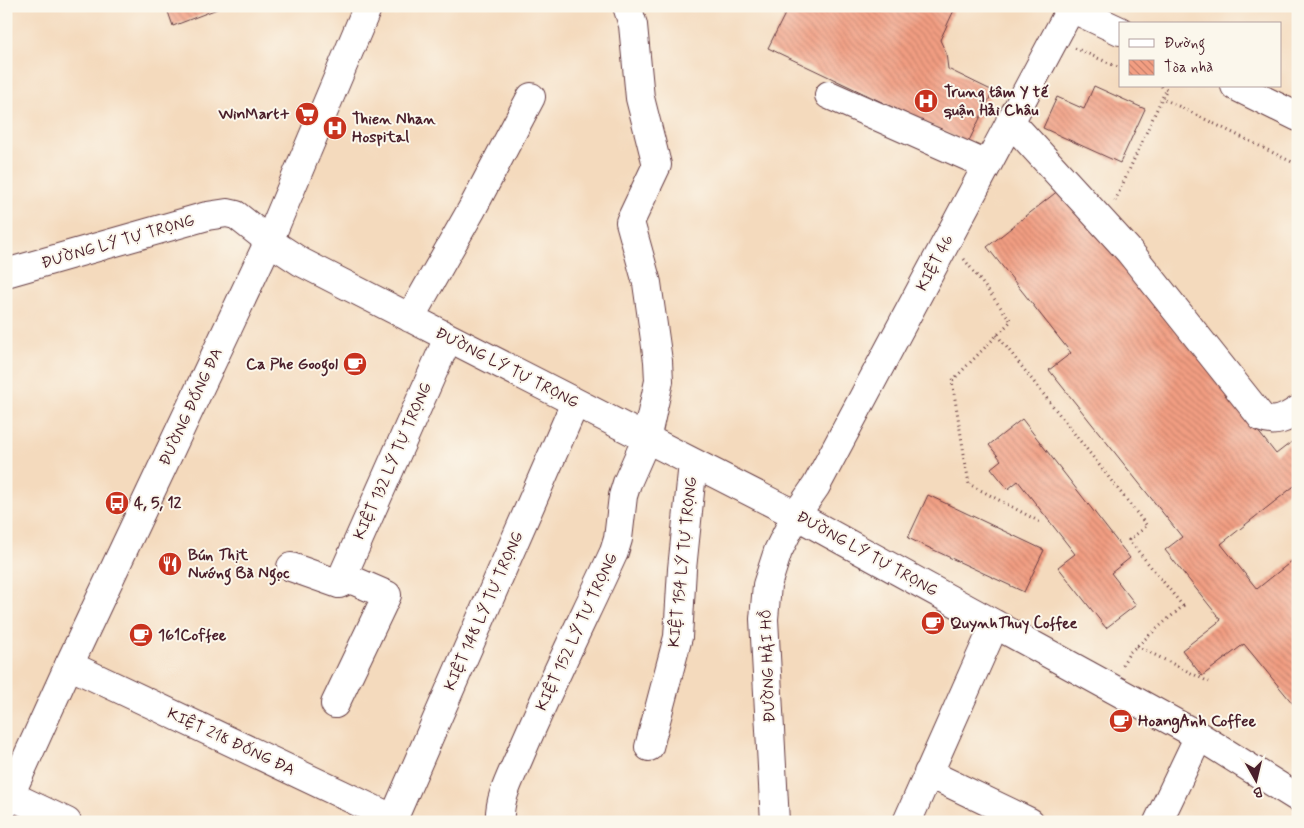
<svg xmlns="http://www.w3.org/2000/svg" width="1304" height="828" font-family="Mynerve,sans-serif">
<defs>
<pattern id="building-back-hatch" width="6" height="6" patternUnits="userSpaceOnUse" patternTransform="scale(1.25)"><rect width="6" height="6" fill="#f29e82"/><path d="M-1 5l2 2M0 0l6 6M5-1l2 2" fill="none" stroke="#c6806b"/></pattern>
</defs>
<rect width="100%" height="100%" fill="#fbf7ec"/>
<filter id="ink" filterUnits="userSpaceOnUse"><feTurbulence type="fractalNoise" baseFrequency=".02" numOctaves="2"/><feDisplacementMap in="SourceGraphic" scale="10" xChannelSelector="R" yChannelSelector="G"/><feConvolveMatrix kernelMatrix="1 2 1 2 8 2 1 2 1" color-interpolation-filters="sRGB"/></filter>
<filter id="wash" filterUnits="userSpaceOnUse"><feTurbulence type="fractalNoise" baseFrequency=".0096" numOctaves="4" result="noise"/><feDisplacementMap in="SourceGraphic" scale="20" xChannelSelector="R" yChannelSelector="G"/><feGaussianBlur stdDeviation="1.12" result="paint"/><feColorMatrix in="noise" values="0 0 0 0 0 0 0 0 0 0 0 0 0 0 0 0 0 1.4 0 .05"/><feComposite in="paint" operator="in"/></filter>
<g filter="url(#wash)">
<rect width="100%" height="100%" fill="#f4dabd"/>
<g id="blocks">
<path fill="url(#building-back-hatch)" d="M166 6H216L217 9 173 26Z
M789 6H956L940 40 946 53 948 69 993 91 968 143 768 48Z
M1094 86 1145 109 1120 163 1043 128 1057 97 1084 109Z
M1064 186 1276 454 1298 437V483L1221 544 1257 589 1298 556V710L1244 644 1202 676 1182 650 1221 620 1165 550 1182 537 1049 370 1071 353 987 247Z
M1022 419 1130 558 1111 573 1136 605 1106 628 1058 567 1075 554 1018 481 1008 489 991 468 1001 460 989 445Z
M928 495 1044 550 1024 592 908 538Z"/>
</g>
</g>
<g filter="url(#ink)">
<use href="#blocks" fill-opacity="0" stroke="#643b41" stroke-width="1"/>
<g fill="none" stroke-linecap="round" stroke-linejoin="round">
<g stroke="#643b41" stroke-width="30">
<path id="minor" d="M1067 6 1120 31
M1235 86 1298 117
M829 95 987 165
M1010 121 1129 251 1262 418C1276 424 1286 418 1298 410
M6 273 207 216 227 213 236 215 269 241 301 262 796 515 1199 736 1298 798
M410 318 472 209 531 97
M291 567 339 584 350 579 387 595 335 704
M339 584 448 338
M69 665 394 819
M649 747 678 637 682 569 693 463
M928 773 1030 822
M10 795 67 822
M392 822 575 403
M500 822C498 798 512 775 521 753 550 685 583 619 614 552L618 539 623 496 627 483 646 440 659 381 658 361 647 283 630 222 657 165 640 98 633 25 627 6
M775 822 764 619 767 585 778 551 796 515 816 486 1071 8
M907 822 995 624
M1158 822 1199 736"/>
</g>
<g stroke="#643b41" stroke-width="30">
<path id="major" d="M6 804 69 665 269 241 368 6"/>
</g>
<path stroke="#643b41" stroke-width="3" stroke-dasharray="1 4" stroke-linecap="butt" d="M1075 48 1120 68
M1161 86 1167 89 1162 98 1298 165
M1115 201 1162 98
M964 259 1011 321 952 381 969 484 1042 523
M997 335 1147 526 1129 540 1183 606 1130 652 1121 667
M1137 646 1209 682"/>
<use href="#minor" stroke="#fff" stroke-width="28"/>
<use href="#major" stroke="#fff" stroke-width="28"/>
</g>
</g>
<defs>
<g id="hospital-disc" transform="scale(1.25)"><circle r="9.5" fill="#c8321e" stroke="#fbf7ec"/><path d="M-5-5h3v3.5h4V-5h3V5h-3V1.5h-4V5h-3Z" fill="#fff"/></g>
<g id="supermarket-disc" transform="scale(1.25)"><circle r="9.5" fill="#c8321e" stroke="#fbf7ec"/><path d="M-6-5.5h2.5l.6 2H6L4.5 2H-2.5L-4.4-4H-6ZM-1.5 3.2a1.3 1.3 0 1 0 .1 0ZM3 3.2a1.3 1.3 0 1 0 .1 0Z" fill="#fff"/></g>
<g id="cafe-disc" transform="scale(1.25)"><circle r="9.5" fill="#c8321e" stroke="#fbf7ec"/><path d="M-5.5-4.5H6V0H3Q3 3.5 0 3.5H-2.5Q-5.5 3.5-5.5 0ZM3-3.2v2h1.7v-2ZM-6 4.5H4V6H-6Z" fill="#fff"/></g>
<g id="bus-disc" transform="scale(1.25)"><circle r="9.5" fill="#c8321e" stroke="#fbf7ec"/><path d="M-5-6H5V4H4V6H2V4H-2V6H-4V4H-5ZM-3.5-4V0h7V-4ZM-3.5 1.2v1.5H-2V1.2ZM2 1.2v1.5H3.5V1.2Z" fill="#fff"/></g>
<g id="restaurant-disc" transform="scale(1.25)"><circle r="9.5" fill="#c8321e" stroke="#fbf7ec"/><path d="M-5-6h1v4h1v-4h1v4h1v-4h1v5L-1.5 .5V6h-2V.5L-5-1ZM5-6V6H3V1.5H1.5Q1.5-4 5-6Z" fill="#fff"/></g>
</defs>
<g fill-rule="evenodd">
<use href="#hospital-disc" x="926" y="101"/>
<use href="#supermarket-disc" x="307" y="114"/>
<use href="#hospital-disc" x="335" y="128"/>
<use href="#cafe-disc" x="355" y="364"/>
<use href="#bus-disc" x="117" y="503"/>
<use href="#restaurant-disc" x="170" y="564"/>
<use href="#cafe-disc" x="933" y="623"/>
<use href="#cafe-disc" x="141" y="635"/>
<use href="#cafe-disc" x="1121" y="721"/>
</g>
<g text-anchor="middle" dominant-baseline="central" stroke-width="4" stroke-linejoin="round" paint-order="stroke">
<g font-size="16" font-weight="bold" fill="#4a1f2b" stroke="#fbf7ec" text-anchor="start">
<text x="944" y="92">Trung tâm Y tế<tspan x="944" dy="18">quận Hải Châu</tspan></text>
<text x="290" y="114" text-anchor="end">WinMart+</text>
<text x="352" y="119">Thien Nhan<tspan x="352" dy="18">Hospital</tspan></text>
<text x="338" y="364" text-anchor="end">Ca Phe Googol</text>
<text x="134" y="503">4, 5, 12</text>
<text x="188" y="555">Bún Thịt<tspan x="188" dy="18">Nướng Bà Ngọc</tspan></text>
<text x="950" y="623">QuynhThuy Coffee</text>
<text x="158" y="635">161Coffee</text>
<text x="1138" y="721">HoangAnh Coffee</text>
</g>
<g font-size="16" fill="#4a1f2b" stroke="#fbf7ec">
<text transform="translate(118 242) rotate(-16)">ĐƯỜNG LÝ TỰ TRỌNG</text>
<text transform="translate(935 263) rotate(-62)">KIỆT 46</text>
<text transform="translate(507 368) rotate(27)">ĐƯỜNG LÝ TỰ TRỌNG</text>
<text transform="translate(191 407) rotate(-65)">ĐƯỜNG ĐỐNG ĐA</text>
<text transform="translate(393 461) rotate(-66)">KIỆT 132 LÝ TỰ TRỌNG</text>
<text transform="translate(867 554) rotate(29)">ĐƯỜNG LÝ TỰ TRỌNG</text>
<text transform="translate(683 562) rotate(-84)">KIỆT 154 LÝ TỰ TRỌNG</text>
<text transform="translate(484 611) rotate(-66)">KIỆT 148 LÝ TỰ TRỌNG</text>
<text transform="translate(577 632) rotate(-65)">KIỆT 152 LÝ TỰ TRỌNG</text>
<text transform="translate(768 666) rotate(-92)">ĐƯỜNG HẢI HỒ</text>
<text transform="translate(231 742) rotate(25)">KIỆT 218 ĐỐNG ĐA</text>
</g>
</g>
<rect width="1304" height="828" fill="none" stroke="#fbf7ec" stroke-width="25"/>
<rect x="1119" y="22" width="162" height="65" fill="#fbf7ec" stroke="#b4a19f"/>
<rect x="1129" y="39" width="25" height="8" fill="#ffffff" stroke="#b4a19f"/>
<text x="1164" y="48" font-size="15" fill="#4a1f2b">Đường</text>
<rect x="1129" y="60" width="25" height="15" fill="url(#building-back-hatch)" stroke="#b4a19f"/>
<text x="1164" y="72" font-size="15" fill="#4a1f2b">Tòa nhà</text>
<g transform="translate(1256 780) rotate(172)" stroke="#fbf7ec" stroke-width="4" paint-order="stroke">
<path d="M0-4L9 19L0 12L-9 19Z" fill="#4a1f2b"/>
<text y="-8" font-size="14" font-weight="bold" text-anchor="middle" fill="#4a1f2b">B</text>
</g>
</svg>
